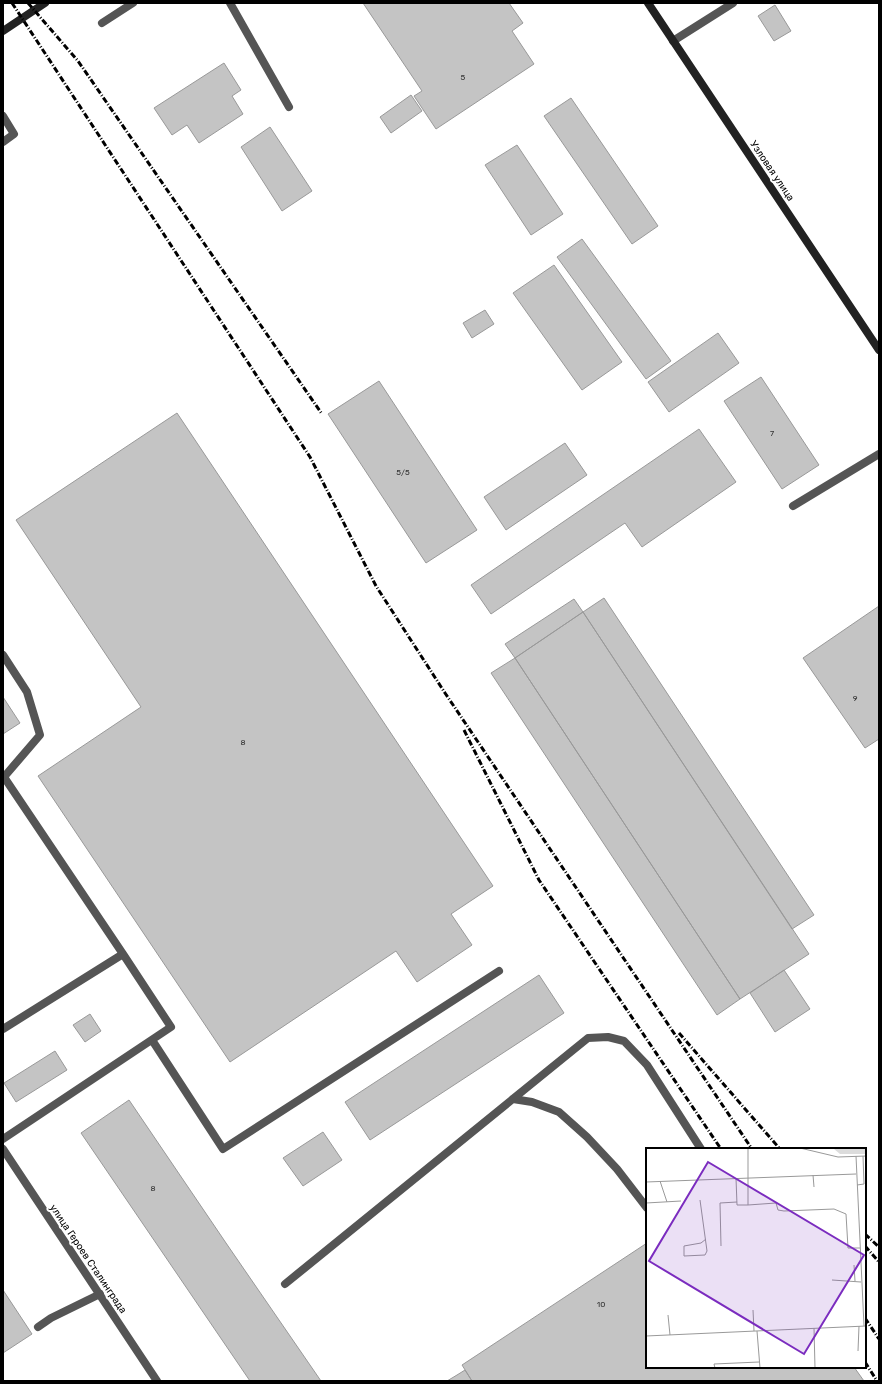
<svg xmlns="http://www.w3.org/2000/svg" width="882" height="1384" font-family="Rubik,sans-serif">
<rect width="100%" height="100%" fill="#fff"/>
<path fill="#c4c4c4" stroke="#999" d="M363 3H509L523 23 512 31 534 64 436 129 414 96 422 91Z
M775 5 791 31 774 41 758 16Z
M224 63 241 90 232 96 243 114 199 143 187 125 172 135 154 108Z
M411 95 422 111 391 133 380 117Z
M571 98 658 226 632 244 544 116Z
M270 127 312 191 282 211 241 147Z
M517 145 563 214 531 235 485 165Z
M582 239 671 361 646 379 557 257Z
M554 265 622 362 582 390 513 293Z
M485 310 494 324 472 338 463 323Z
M718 333 739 363 669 412 648 382Z
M761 377 819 465 782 489 724 401Z
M379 381 477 530 426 563 328 414Z
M177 413 493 886 451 914 472 945 417 982 396 951 230 1062 38 776 141 707 16 520Z
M699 429 736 482 642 547 625 523 491 614 471 585Z
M565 443 587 475 506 530 484 497Z
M604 598 814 915 792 929 583 612Z
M574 599 583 612 515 658 505 644Z
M879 606V739L865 748 803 658Z
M583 612 809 954 740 999 515 658Z
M515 658 740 999 717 1015 491 673Z
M3 697 20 723 3 734Z
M784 970 810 1009 775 1032 750 993Z
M539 975 564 1013 370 1140 345 1102Z
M90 1014 101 1031 85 1042 73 1025Z
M55 1051 67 1070 16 1102 4 1083Z
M129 1100 226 1243 321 1381H250L81 1133Z
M323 1132 342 1160 303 1186 283 1158Z
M647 1243V1367H854L864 1381H472L462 1365Z
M3 1290 32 1334 3 1353Z
M465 1370 472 1381H447L457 1375Z"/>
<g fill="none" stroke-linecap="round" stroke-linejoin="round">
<path stroke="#555" stroke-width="8" d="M230 3 289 107
M102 23 133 3
M673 41 733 3
M3 116 14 134 3 142
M793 506 879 454
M3 655 27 692 40 735 4 777 123 954 3 1029
M152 1040 223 1149 499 971
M513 1099 532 1102 559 1112 587 1137 617 1169 647 1208
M3 1139 171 1027 123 954
M285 1284 588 1038 608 1037 624 1041 647 1065 701 1149
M38 1327 51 1318 100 1294"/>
<path stroke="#555" stroke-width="8" d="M3 1149 157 1381"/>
<path stroke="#222" stroke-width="8" d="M648 3 879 350
M3 31 45 3"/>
<path stroke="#000" stroke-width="3" stroke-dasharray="6 2 1 2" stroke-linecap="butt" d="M12 3 310 457 376 586 445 693 752 1149
M28 3 78 61 322 414
M464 730 539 880 721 1149
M679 1033 780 1149
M865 1234 879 1247
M865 1246 879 1262
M865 1318 879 1339
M865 1362 877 1381"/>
</g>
<g text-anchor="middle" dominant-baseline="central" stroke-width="4" stroke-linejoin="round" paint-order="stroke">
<g font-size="8" fill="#313131">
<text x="463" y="77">5</text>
<text x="772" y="433">7</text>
<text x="403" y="472">5/5</text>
<text x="855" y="698">9</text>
<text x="243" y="742">8</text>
<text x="153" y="1188">8</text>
<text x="601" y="1304">10</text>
</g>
<g font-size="10" fill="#000" stroke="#fff">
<text transform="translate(772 171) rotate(56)">Узловая улица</text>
<text transform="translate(88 1259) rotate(56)">улица Героев Сталинграда</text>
</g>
</g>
<g transform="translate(646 1148)">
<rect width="220" height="220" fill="#fff"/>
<path d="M220 0V6H194L188 1Z" fill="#dcdcdc"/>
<path fill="none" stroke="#999" stroke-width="1" d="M102 0V57L130 55 132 62 138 63 188 61 200 66 202 100H214M154 0 192 9 220 8M210 8 218 178M167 27 168 39M90 30 91 57H102M14 33 21 54M0 34 210 26M211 37 218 36 217 8M54 52 61 103 59 107 38 108V98L55 95 60 91M0 55 35 53M75 98 74 55 91 54M208 117 209 133M186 132 215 134M107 162 108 183M22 167 24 187M168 180 169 220M111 183 114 220M0 188 220 178M212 203 213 178M69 220 68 216 113 214"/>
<path fill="#7b2cbf" fill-opacity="0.15" stroke="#7b2cbf" stroke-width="2" d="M62 14 218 107 158 206 3 113Z"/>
<rect width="220" height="220" fill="none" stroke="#000" stroke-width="2"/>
</g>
<rect width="882" height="1384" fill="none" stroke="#000000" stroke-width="8"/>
</svg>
